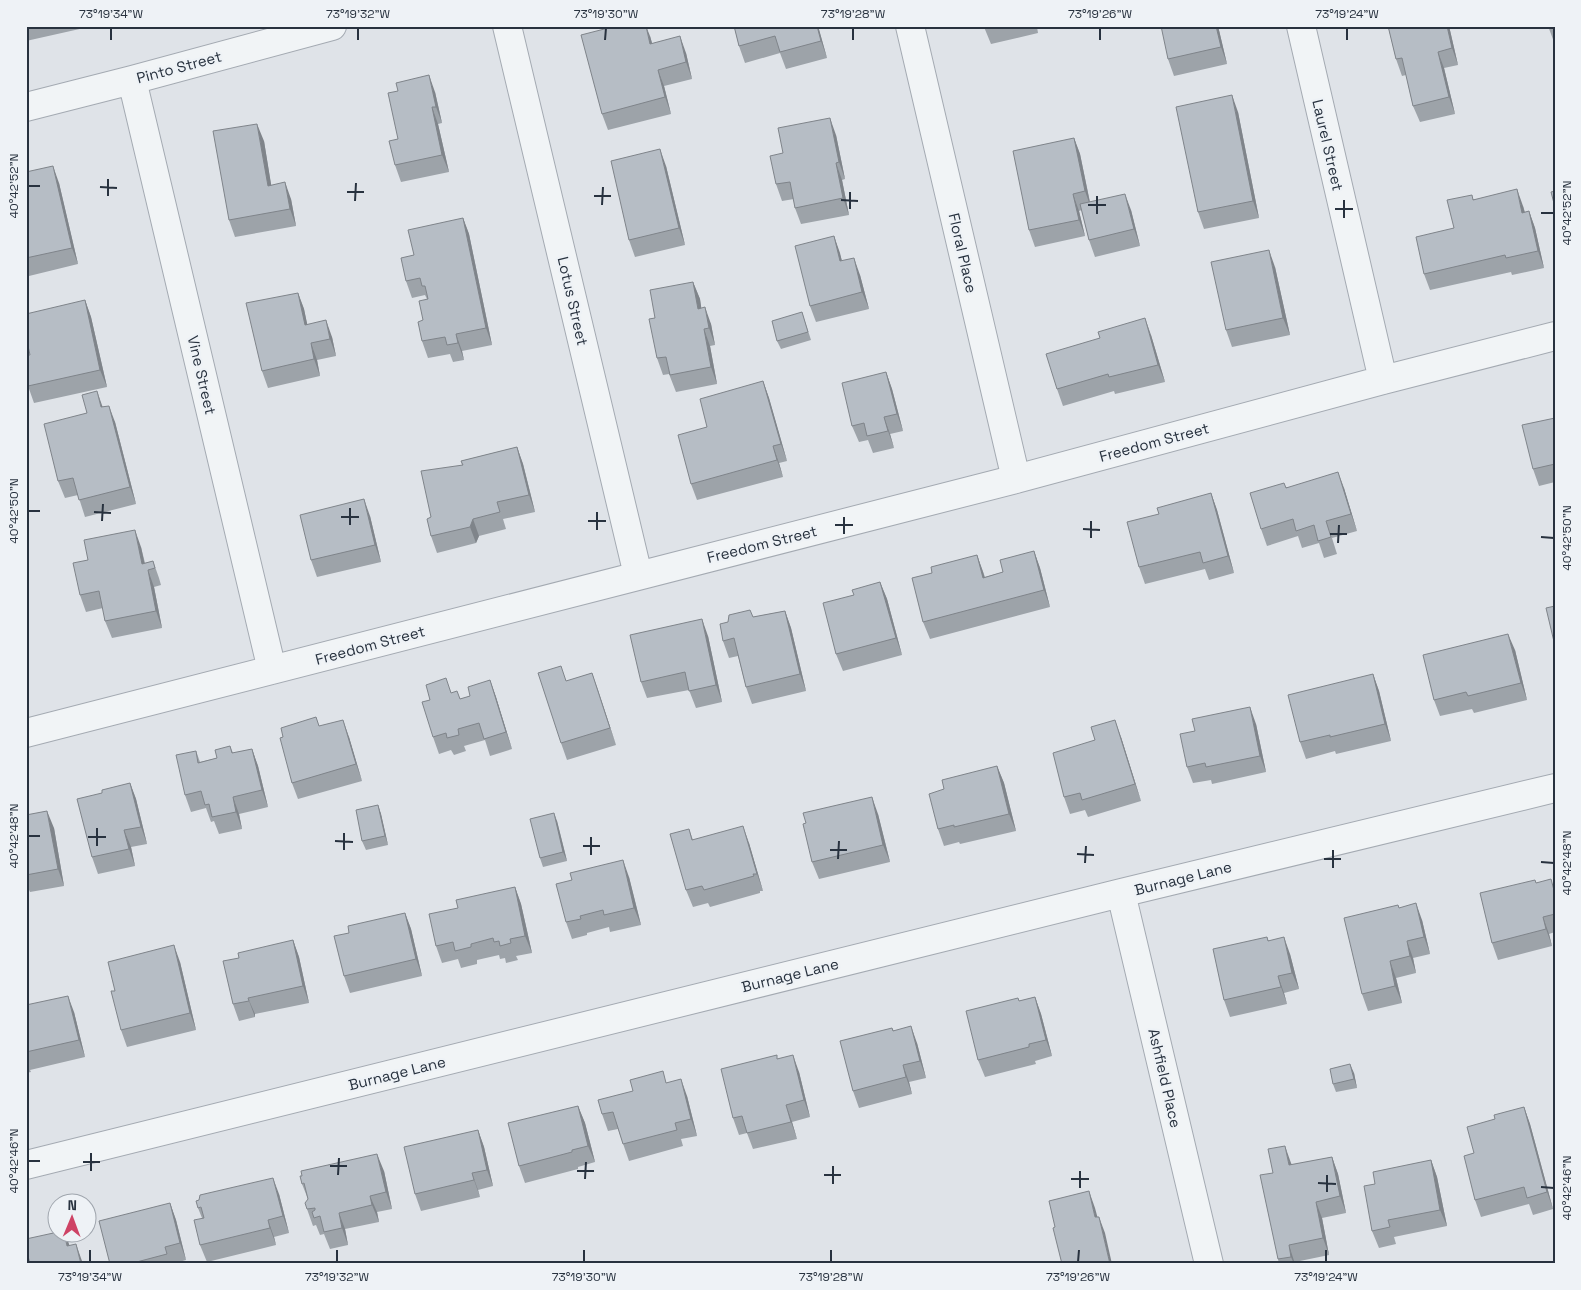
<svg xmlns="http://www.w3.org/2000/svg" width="1581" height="1290" font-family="'Space Grotesk',sans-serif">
<rect width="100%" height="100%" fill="#dfe3e8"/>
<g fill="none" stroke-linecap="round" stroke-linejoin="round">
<g stroke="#a4aab2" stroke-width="30">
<path id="minor" d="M507 26 638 575
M910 26 1016 479
M1301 26 1383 380
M132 80 272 670
M26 107 132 80 332 26
M26 733 1016 479 1383 380 1555 336
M1121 893 1209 1264
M26 1165 1121 893 1555 788"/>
</g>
<use href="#minor" stroke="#f1f4f6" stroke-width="28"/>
</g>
<path fill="#9da3a9" d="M26 26H93L26 41Z
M734 26H818L827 58 786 69 780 53 745 63 739 46Z
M986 26H1040L1037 27 1038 33 991 44 984 27Z
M1218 26 1227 64 1174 76 1168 59Z
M1388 26H1449L1458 65 1444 68 1455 114 1420 122 1413 106 1406 75 1402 76 1396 59Z
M1548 26H1555V42H1554Z
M650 36 652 43 686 53 692 79 664 86 671 114 608 130 602 114Z
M435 92 442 123 438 124 449 172 401 182 395 165 398 139Z
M1238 112 1259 218 1204 229 1198 212Z
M836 135 845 179 842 180 849 215 801 224 795 208 794 199 782 201 776 184 783 153Z
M1074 138 1080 154 1090 202 1131 210 1140 246 1095 257 1089 240 1082 210 1079 211 1085 236 1035 247 1029 230Z
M264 141 271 185 291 199 296 226 235 237 229 220Z
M666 166 685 245 635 257 629 240Z
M26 172 59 183 78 264 29 276 26 267Z
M1473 199 1523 206 1525 212 1529 211 1535 228 1544 268 1512 275 1511 272 1430 290 1424 274Z
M463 218 469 234 492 345 462 351 464 360 453 362 450 354 428 358 422 341 427 299 425 295 412 298 406 281 414 255Z
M834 236 842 261 860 275 869 309 816 322 810 306Z
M1275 267 1290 335 1232 347 1226 330Z
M693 282 700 299 701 308 711 324 715 345 710 346 717 384 676 392 669 374 663 375 657 358 655 318Z
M298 293 304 309 307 324 332 337 336 356 317 360 320 376 268 388 262 371Z
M85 300 91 317 107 387 34 403 28 386Z
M802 312 811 340 781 349 777 341Z
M1151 335 1165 382 1115 394 1114 391 1063 406 1057 389Z
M886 372 892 389 903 431 890 434 894 448 873 453 868 440 859 442 852 426Z
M763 381 769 398 787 461 779 463 783 477 697 500 691 484 707 427Z
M103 407 115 422 136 504 85 517 78 495 65 498 58 481 87 413Z
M1555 418V482L1539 486 1533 469Z
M517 447 523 464 535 512 503 519 506 529 479 536 476 543 437 553 431 536V517L462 465 461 461Z
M1286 487 1344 488 1357 531 1332 538 1337 554 1324 558 1319 543 1302 548 1298 536 1267 546 1261 529Z
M1211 493 1217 510 1234 573 1209 580 1205 569 1145 584 1139 567 1159 514Z
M370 516 381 562 317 577 311 560Z
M141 547 145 563 153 561 159 578 161 585 154 587 162 628 112 638 105 621 103 608 86 612 80 595Z
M1034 551 1040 568 1050 607 930 639 923 622 932 573 977 555 985 577 1003 572Z
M880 582 887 599 902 655 843 671 836 654 854 595Z
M785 611 791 628 806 691 752 704 746 687 738 656 729 658 723 641 753 617Z
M708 636 722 702 696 708 689 690 647 698 641 682Z
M1515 650 1527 700 1474 713 1472 709 1440 716 1434 700Z
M592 673 616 745 567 760 561 743 567 681Z
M1373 674 1379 691 1391 741 1336 754 1335 751 1306 759 1300 742Z
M490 680 496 697 512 749 490 756 485 740 464 746 466 751 454 755 451 750 439 754 433 737 452 693 460 699 470 696Z
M316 717 319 726 349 737 362 781 298 799 292 783 283 737Z
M1256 724 1266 772 1212 784 1211 780 1193 783 1187 767Z
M1121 737 1141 801 1088 817 1085 810 1070 814 1064 797Z
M230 746 233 753 252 749 258 766 268 807 239 814 242 829 219 834 214 821 211 822 206 808 191 812 185 795 196 751 200 762 217 758Z
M997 766 1004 783 1016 831 960 844 959 842 944 846 938 829 944 789Z
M130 783 136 799 147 844 131 847 135 866 98 874 92 857 102 793Z
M378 805 381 814 388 845 366 850 362 841Z
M878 814 890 862 819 879 812 862Z
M26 815 54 828 64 886 30 892 26 883Z
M557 821 567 861 543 867 540 858Z
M689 829 693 840 749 843 763 891H760V893L710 907 708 903 693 907 686 890Z
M629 877 641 925 610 932 609 927 587 933V935L572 939 566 922Z
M1536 883 1555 890V932L1549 934 1552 946 1498 960 1492 943Z
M515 887 521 904 532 953 516 956 518 960 506 963 505 958 500 959 499 955 477 960V964L461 968 458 959 442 963 436 946 458 908Z
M1399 908 1422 920 1430 954 1413 958 1416 973 1396 978 1402 1003 1368 1011 1362 994Z
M405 913 411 929 422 976 350 993 344 976 349 933Z
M1267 937 1268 940 1290 954 1299 989 1284 993 1287 1004 1230 1017 1224 1000Z
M293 940 299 957 309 1003 255 1014V1017L239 1021 233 1004 239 958Z
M180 962 196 1030 127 1047 121 1030Z
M1035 997 1041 1014 1052 1056 1035 1061 1036 1064 985 1077 978 1060 1020 1001Z
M26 1005 74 1012 85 1057 30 1070 31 1072 26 1073Z
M892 1028 894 1031 917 1043 926 1078 909 1082 912 1094 859 1108 853 1091Z
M778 1059 799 1072 810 1117 792 1122 797 1139 753 1149 747 1133 739 1135 733 1118Z
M1354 1073 1357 1088 1336 1092 1333 1084Z
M667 1083 687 1096 697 1136 681 1139 683 1146 629 1161 618 1129 608 1131 602 1114Z
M578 1106 585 1123 595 1162 578 1167V1169L525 1183 519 1166Z
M1524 1107 1530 1124 1553 1209 1533 1215 1529 1204 1481 1217 1475 1200 1474 1153 1495 1119Z
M478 1130 484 1147 493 1186 478 1190 480 1197 421 1211 415 1194Z
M1332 1157 1338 1174 1346 1213 1322 1218 1329 1255 1295 1262V1264H1279L1278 1259 1273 1173 1291 1163 1292 1165Z
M1431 1160 1437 1177 1447 1226 1394 1237 1396 1244 1379 1248 1372 1231 1375 1184Z
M384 1171 392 1209 377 1212 379 1222 345 1229 348 1245 330 1249 324 1234 320 1235 316 1225 313 1226 307 1209 308 1199 302 1184Z
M279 1194 289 1233 274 1237 276 1245 207 1262 200 1245 202 1218 198 1208Z
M170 1203 176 1220 186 1260 172 1264H110Z"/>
<path fill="#7f848a" d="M646 26 650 36 657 61 650 44Z
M817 26H818L827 58 821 41Z
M1216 26H1218L1227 64 1221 47Z
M1447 26H1449L1458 65 1452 48Z
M680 36 686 53 692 79 686 62Z
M1438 52 1444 68 1455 114 1449 97Z
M658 70 664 86 671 114 665 97Z
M429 75 435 92 442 123 436 107Z
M1232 95 1238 112 1259 218 1253 201Z
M432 107 438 124 449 172 442 155Z
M830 118 836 135 845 179 839 162Z
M257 124 264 141 274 202 268 186Z
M1074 138 1080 154 1091 208 1085 191Z
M660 149 666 166 685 245 679 228Z
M836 163 842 180 849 215 843 198Z
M53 166 59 183 78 264 72 248Z
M285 182 291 199 296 226 290 209Z
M1517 189 1523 206 1529 230 1522 213Z
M1073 194 1079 211 1085 236 1079 220Z
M1125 194 1131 210 1140 246 1134 229Z
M1529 211 1535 228 1544 268 1538 251Z
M463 218 469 234 492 345 486 328Z
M834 236 840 253 846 278 840 261Z
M1269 250 1275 267 1290 335 1283 318Z
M854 258 860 275 869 309 862 292Z
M693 282 700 299 704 326 698 309Z
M298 293 304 309 311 342 305 325Z
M85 300 91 317 107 387 100 370Z
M705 307 711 324 715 345 709 328Z
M1145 318 1151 335 1165 382 1158 365Z
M326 320 332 337 336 356 330 339Z
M704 329 710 346 717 384 711 367Z
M456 334 462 351 464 360 458 343Z
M311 343 317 360 320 376 314 359Z
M886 372 892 389 903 431 897 414Z
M763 381 769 398 787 461 781 444Z
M97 391 103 408 101 407Z
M109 406 115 422 136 504 130 487Z
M884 417 890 434 894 448 888 431Z
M773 446 779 463 783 477 777 460Z
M517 447 523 464 535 512 529 495Z
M1338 472 1344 488 1357 531 1351 514Z
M1211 493 1217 510 1234 573 1228 556Z
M364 499 370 516 381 562 375 545Z
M473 519 479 536 476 543 470 527Z
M135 530 141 547 148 580 142 564Z
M1034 551 1040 568 1050 607 1044 590Z
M977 555 983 572 989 594 983 578Z
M148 570 154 587 162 628 156 611Z
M880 582 887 599 902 655 896 638Z
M785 611 791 628 806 691 800 674Z
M702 619 708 636 722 702 716 685Z
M1508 634 1515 650 1527 700 1521 683Z
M592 673 598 690 616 745 610 728Z
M1373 674 1379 691 1391 741 1385 724Z
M490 680 496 697 512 749 506 732Z
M1250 707 1256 724 1266 772 1260 756Z
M343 720 349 737 362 781 356 764Z
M1115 720 1121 737 1141 801 1135 784Z
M252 749 258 766 268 807 262 790Z
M997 766 1004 783 1016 831 1009 814Z
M130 783 136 799 147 844 141 827Z
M233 797 239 814 242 829 236 812Z
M872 797 878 814 890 862 883 845Z
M378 805 381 814 388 845 385 836Z
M47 811 54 828 64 886 58 869Z
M554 813 557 821 567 861 563 852Z
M743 826 749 843 763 891 757 874Z
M124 830 131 847 135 866 129 849Z
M623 860 629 877 641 925 634 908Z
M515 887 521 904 532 953 525 936Z
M1416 903 1422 920 1430 954 1424 937Z
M405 913 411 929 422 976 416 959Z
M1543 917 1549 934 1552 946 1546 929Z
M1284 937 1290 954 1299 989 1292 973Z
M293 940 299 957 309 1003 303 986Z
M1407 941 1413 958 1416 973 1410 956Z
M174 945 180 962 196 1030 190 1013Z
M1390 961 1396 978 1402 1003 1395 986Z
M1278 976 1284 993 1287 1004 1281 987Z
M68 996 74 1012 85 1057 79 1040Z
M1035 997 1041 1014 1052 1056 1046 1040Z
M248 998 255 1014V1017L249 1001Z
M911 1026 917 1043 926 1078 920 1061Z
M793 1055 799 1072 810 1117 804 1100Z
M1350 1064 1354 1073 1357 1088 1354 1079Z
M903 1065 909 1082 912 1094 906 1077Z
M681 1079 687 1096 697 1136 691 1119Z
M786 1105 792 1122 797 1139 791 1122Z
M578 1106 585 1123 595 1162 588 1146Z
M1524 1107 1530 1124 1553 1209 1547 1192Z
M478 1130 484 1147 493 1186 487 1170Z
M1285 1146 1291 1163 1295 1182 1289 1165Z
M377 1154 384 1171 392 1209 386 1192Z
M1332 1157 1338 1174 1346 1213 1340 1196Z
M1431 1160 1437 1177 1447 1226 1440 1210Z
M472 1173 478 1190 480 1197 474 1180Z
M273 1178 279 1194 289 1233 283 1216Z
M1089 1191 1095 1208 1102 1234 1095 1217Z
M370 1196 377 1212 379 1222 372 1205Z
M1316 1202 1322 1218 1329 1255 1323 1238Z
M170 1203 176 1220 186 1260 180 1243Z
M339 1213 345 1229 348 1245 342 1228Z
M1099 1217 1105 1233 1112 1264H1110Z
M268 1220 274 1237 276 1245 270 1228Z
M65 1232 70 1247 67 1246Z
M76 1244 82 1261 83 1264H81Z
M1289 1245 1295 1264H1294L1291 1257Z"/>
<path fill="#b6bdc5" stroke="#7f848a" d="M616 26H646L650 44 680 36 686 62 658 70 665 97 602 114 581 35Z
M734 26H817L821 41 780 52 775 36 739 46Z
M1161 26H1216L1221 47 1168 59Z
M1388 26H1447L1452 48 1438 52 1449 97 1413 106 1402 58 1396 59Z
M429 75 436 107H432L442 155 395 165 389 141 398 139 388 93 398 91 396 83Z
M1232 95 1253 201 1198 212 1176 107Z
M830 118 839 162 836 163 843 198 795 208 790 182 776 184 770 156 783 153 778 128Z
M257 124 268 186 285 182 290 209 229 220 213 131Z
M1074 138 1085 191 1073 194 1079 220 1029 230 1013 151Z
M660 149 679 228 629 240 611 161Z
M53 166 72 248 26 258V172Z
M1517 189 1522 213 1529 211 1538 251 1506 258 1505 255 1424 274 1416 237 1454 228 1447 200 1472 195 1473 200Z
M1555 191V207L1551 192Z
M1125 194 1134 229 1089 240 1080 204Z
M463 218 486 328 456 334 458 343 447 345 445 337 422 341 418 322 423 320 419 301 428 299 425 286H422L420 278 406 281 401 258 414 255 408 230Z
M834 236 840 261 854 258 862 292 810 306 795 246Z
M1269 250 1283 318 1226 330 1211 262Z
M693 282 698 309 705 307 709 328 704 329 711 367 670 375 666 357 657 358 649 319 655 318 650 290Z
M298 293 305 325 326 320 330 339 311 343 314 359 262 371 246 303Z
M85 300 100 370 28 386 26 379V355H30L26 337V314Z
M802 312 808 332 777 341 772 321Z
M1145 318 1158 365 1109 377 1108 374 1057 389 1046 354 1100 338 1098 332Z
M886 372 897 414 884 417 888 431 867 436 864 423 852 426 842 383Z
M763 381 781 444 773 446 777 460 691 484 678 435 707 427 700 399Z
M97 391 101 407 109 406 130 487 79 500 73 478 58 481 44 424 87 413 82 395Z
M1555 418V464L1533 469 1522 425Z
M517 447 529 495 497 502 500 512 473 519 470 527 431 536 427 519 431 517 421 471 463 465 461 461Z
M1338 472 1351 514 1326 521 1331 537 1318 541 1314 525 1296 531 1293 519 1261 529 1250 493 1284 483 1286 488Z
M1211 493 1228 556 1203 563 1200 552 1139 567 1127 522 1159 514 1157 508Z
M364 499 375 545 311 560 300 515Z
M135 530 142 564 153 561 155 568 148 570 156 611 105 621 99 591 80 595 73 563 88 560 84 540Z
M1034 551 1044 590 923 622 912 578 932 573 931 567 977 555 983 578 1003 572 1000 560Z
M880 582 896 638 836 654 823 603 854 595 852 590Z
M1555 606V646L1546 608Z
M750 610 753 617 785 611 800 674 746 687 734 638 723 641 720 624 728 622 729 615Z
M702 619 716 685 689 691 685 672 641 682 630 635Z
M1508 634 1521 683 1468 696 1466 692 1434 700 1423 655Z
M561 666 566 681 592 673 610 728 561 743 538 673Z
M1373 674 1385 724 1330 737V735L1300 742 1288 695Z
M446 678 451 693 457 691 460 699 470 696 468 687 490 680 506 732 484 739 479 723 458 729 459 735 447 738 446 733 433 737 422 702 430 700 426 685Z
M1250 707 1260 756 1206 767 1205 763 1187 767 1180 734 1195 731 1192 719Z
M316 717 319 726 343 720 356 764 292 783 280 738 283 737 281 728Z
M1115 720 1135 784 1082 800 1080 793 1064 797 1053 753 1095 740 1091 727Z
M230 746 232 753 252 749 262 790 233 797 236 812 212 817 209 804 205 805 201 791 185 795 176 755 196 751 198 763 217 758 215 750Z
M997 766 1009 814 954 827V825L938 829 929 794 944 789 942 780Z
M130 783 141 827 124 830 129 849 92 857 77 799 102 793V790Z
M872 797 883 845 812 862 803 824 806 823 803 813Z
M378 805 385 836 362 841 356 810Z
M47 811 58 869 26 875V815Z
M554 813 563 852 540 858 530 819Z
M743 826 757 874H753L754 876 704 890 702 886 686 890 670 834 689 829 692 840Z
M623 860 634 908 604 915 603 910 580 916 581 919 566 922 556 884 572 880 570 873Z
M1551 879 1555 894V914L1543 917 1546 929 1492 943 1480 893 1535 880 1536 883Z
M515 887 525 936 510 939 511 943 500 946 499 941 494 942 493 938 471 944V947L455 951 453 942 436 946 429 914 458 908 456 900Z
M1416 903 1424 937 1407 941 1410 956 1390 961 1395 986 1362 994 1344 918 1398 905 1399 908Z
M405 913 416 959 344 976 334 936 349 933 348 926Z
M1267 937 1268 941 1284 937 1292 973 1278 976 1281 987 1224 1000 1213 949Z
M293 940 303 986 248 998 249 1001 233 1004 223 961 239 958 238 953Z
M174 945 190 1013 121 1030 111 991H115L108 962Z
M68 996 79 1040 26 1052V1005Z
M1035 997 1046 1040 1029 1044V1047L978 1060 966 1011 1018 998 1019 1001Z
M911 1026 920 1061 903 1065 906 1077 853 1091 840 1041 892 1028 893 1031Z
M777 1055V1059L793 1055 804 1100 786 1105 791 1122 747 1133 742 1116 733 1118 721 1069Z
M1350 1064 1354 1079 1333 1084 1330 1069Z
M663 1071 666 1083 681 1079 691 1119 675 1123 677 1130 623 1144 613 1112 602 1114 598 1100 633 1091 630 1080Z
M578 1106 588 1146 572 1150V1152L519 1166 508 1123Z
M1524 1107 1547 1192 1527 1198 1524 1187 1475 1200 1464 1156 1474 1153 1467 1127 1495 1119 1494 1115Z
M478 1130 487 1170 472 1173 474 1180 415 1194 404 1147Z
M1285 1146 1289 1165 1332 1157 1340 1196 1316 1202 1323 1238 1289 1245 1291 1257 1278 1259 1260 1175 1273 1173 1268 1149Z
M377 1154 386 1192 370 1196 372 1205 339 1213 342 1228 324 1232 320 1216 314 1218 312 1212 315 1210V1208L307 1209 305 1203 308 1199 304 1183 302 1184 300 1176H302L301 1171Z
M1431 1160 1440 1210 1388 1220 1390 1227 1372 1231 1364 1186 1375 1184 1373 1172Z
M273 1178 283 1216 268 1220 270 1228 200 1245 194 1220 204 1218 201 1207 198 1208 196 1201 199 1200 200 1195Z
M1089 1191 1095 1217H1099L1110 1264H1062L1053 1228 1055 1227 1049 1201Z
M170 1203 180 1243 165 1247 167 1254 129 1264H110L99 1221Z
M58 1232H64L67 1246 76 1244 81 1264H30L26 1248V1239Z"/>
<path fill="none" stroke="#28323f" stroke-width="2" d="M111 40V28M358 40V28M605 40 606 28M853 40V28M1100 40V28M1347 40V28M28 186H40M100 187 117 188M347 192H364M108 196V179M594 196H611M841 200 858 201M355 201 356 183M602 205 603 187M1088 205H1106M850 209V192M1335 209H1353M1541 213H1554M1097 214V196M1344 218V200M28 511H40M94 512 111 513M341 517H359M102 521 103 504M588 521H606M350 525V508M835 525H853M1083 529 1100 530M597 530V512M844 534V517M1330 534H1347M1541 537 1554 538M1091 538V521M1338 543 1339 525M28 836H40M88 837H106M335 841 353 842M97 846V828M583 846H600M344 850V833M830 850H847M1077 854 1094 855M591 855V837M838 859 839 841M1324 859H1341M1541 862 1554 863M1085 863 1086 846M1333 868V850M28 1161H40M83 1162H100M330 1166H347M91 1171V1153M577 1171H594M338 1175 339 1158M824 1175H841M585 1179 586 1162M1071 1179H1089M1318 1183 1336 1184M833 1184V1166M1541 1187 1554 1188M1080 1188V1171M1327 1192V1175M90 1262V1250M337 1262V1250M584 1262V1250M831 1262V1250M1078 1262 1079 1250M1326 1262V1250"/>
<g text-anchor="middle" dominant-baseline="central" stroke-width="4.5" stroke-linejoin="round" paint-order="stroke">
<g font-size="15" fill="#28323f" stroke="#eef2f6">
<text transform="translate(179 67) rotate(-15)">Pinto Street</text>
<text transform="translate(1328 145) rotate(77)">Laurel Street</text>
<text transform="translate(963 253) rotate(77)">Floral Place</text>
<text transform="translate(573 301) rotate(77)">Lotus Street</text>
<text transform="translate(202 375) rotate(77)">Vine Street</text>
<text transform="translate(1154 442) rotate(-15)">Freedom Street</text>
<text transform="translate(762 544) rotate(-14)">Freedom Street</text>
<text transform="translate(370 645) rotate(-15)">Freedom Street</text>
<text transform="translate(1183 878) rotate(-14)">Burnage Lane</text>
<text transform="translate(790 975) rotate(-14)">Burnage Lane</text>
<text transform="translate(397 1073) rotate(-14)">Burnage Lane</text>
<text transform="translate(1165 1078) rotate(77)">Ashfield Place</text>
</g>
</g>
<rect width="1581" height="1290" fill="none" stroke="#eef2f6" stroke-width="55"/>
<g transform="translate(72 1218) rotate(1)"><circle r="24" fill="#eef2f6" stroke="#9fa5ad"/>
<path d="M0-4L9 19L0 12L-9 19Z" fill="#ce4365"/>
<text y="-8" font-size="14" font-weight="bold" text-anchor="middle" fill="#28323f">N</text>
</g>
<rect x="28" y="28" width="1526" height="1234" fill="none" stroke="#28323f" stroke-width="2"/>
<g font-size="12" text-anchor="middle" fill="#28323f">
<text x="111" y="18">73°19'34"W</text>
<text x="358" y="18">73°19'32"W</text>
<text x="606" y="18">73°19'30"W</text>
<text x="853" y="18">73°19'28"W</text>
<text x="1100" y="18">73°19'26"W</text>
<text x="1347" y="18">73°19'24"W</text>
<text transform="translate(14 186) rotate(-90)" y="4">40°42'52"N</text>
<text transform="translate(1567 213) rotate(-90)" y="4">40°42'52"N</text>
<text transform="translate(14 511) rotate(-90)" y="4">40°42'50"N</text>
<text transform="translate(1567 538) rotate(-90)" y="4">40°42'50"N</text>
<text transform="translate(14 836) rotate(-90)" y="4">40°42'48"N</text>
<text transform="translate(1567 863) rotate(-90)" y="4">40°42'48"N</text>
<text transform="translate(14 1161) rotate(-90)" y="4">40°42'46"N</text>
<text transform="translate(1567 1188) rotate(-90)" y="4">40°42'46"N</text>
<text x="90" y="1281">73°19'34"W</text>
<text x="337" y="1281">73°19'32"W</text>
<text x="584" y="1281">73°19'30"W</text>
<text x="831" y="1281">73°19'28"W</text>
<text x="1078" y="1281">73°19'26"W</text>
<text x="1326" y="1281">73°19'24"W</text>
</g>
</svg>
